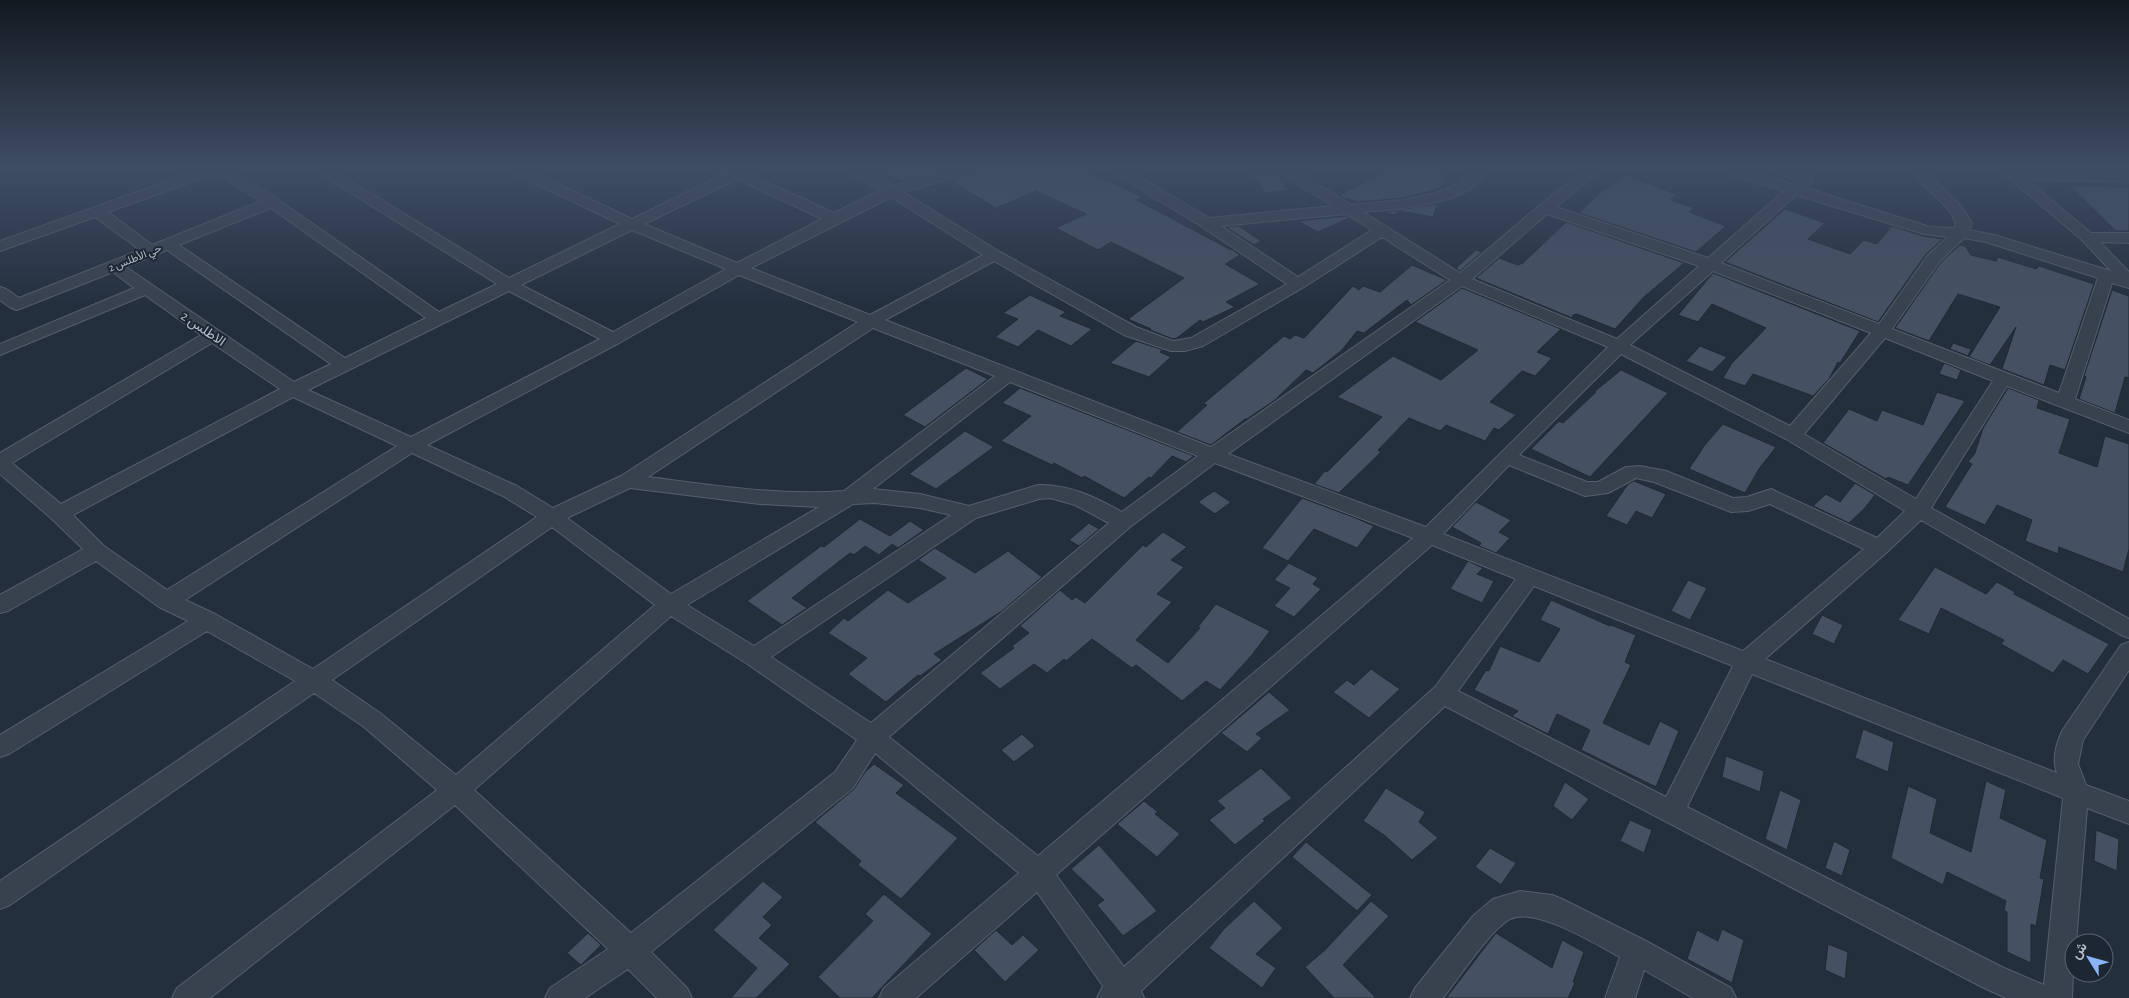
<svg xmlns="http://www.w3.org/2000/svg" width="2129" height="998" font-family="'Alegreya Sans',Vazirmatn,sans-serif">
<rect width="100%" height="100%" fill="#242f3e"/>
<path fill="#455162" stroke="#1f2835" d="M894 167H954L902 182 887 173Z
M983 167H1080L1142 197 1137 200 1231 250 1230 248 1240 255 1225 264 1260 284 1226 302 1235 307 1203 322 1200 320 1177 338 1173 339 1150 330 1151 329 1128 319 1184 278 1111 242 1098 250 1056 228 1086 214 1036 191 996 208 950 180 980 172Z
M1394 167H1430L1446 177 1442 188 1403 198 1358 202 1346 198 1347 200 1339 195Z
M1274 172 1288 190 1266 193 1252 174Z
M1625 175 1676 194 1671 200 1694 208 1689 212 1726 226 1696 252 1579 213 1601 192Z
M2070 186 2129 187V231H2116Z
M1437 204 1433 217 1400 211 1393 215 1384 212Z
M1785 209 1825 223 1808 239 1850 254 1864 240 1877 244 1892 226 1923 236 1943 239 1926 254 1878 322 1725 262Z
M1346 216 1349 218 1318 232 1298 221Z
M1566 222 1684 263 1644 297 1615 329 1577 314 1573 315 1572 318 1476 278 1499 258 1518 265 1523 263Z
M1239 226 1261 241 1254 245 1226 227Z
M1960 245 1965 246 1971 255 1996 261 1998 257 2036 269 2039 266 2094 284 2065 370 2050 365 2044 385 2002 369 2016 327 1990 365 1969 357 2000 307 1958 294 1929 341 1895 328 1941 262Z
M1476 250 1482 252 1460 271 1456 268Z
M1412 265 1447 280 1411 305 1407 300 1364 333 1357 331 1342 350 1313 373 1306 370 1275 400 1247 419H1245L1211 445 1177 432 1207 405 1203 404 1284 336 1290 339 1295 335 1304 338 1353 286 1359 290 1363 286 1380 292Z
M1713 273 1860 331 1840 363 1838 362 1829 379 1813 396 1753 374 1745 386 1723 378 1732 363 1766 328 1712 304 1698 322 1678 315Z
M1462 288 1561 329 1537 352 1552 358 1535 376 1522 371 1490 402 1516 415 1499 430 1494 428 1485 441 1446 425 1440 431 1409 418 1378 450 1381 452 1339 493 1314 484 1325 471 1327 472 1382 417 1337 397 1393 356 1441 380 1478 350 1415 322Z
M2112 290 2129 296V378L2125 377 2115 413 2079 399 2086 377 2084 376Z
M1030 295 1066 312 1060 316 1092 329 1071 346 1038 330 1018 347 995 337 1018 319 1003 313Z
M1136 341 1163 350 1160 352 1171 357 1149 377 1110 363Z
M1953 343 1971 349 1968 356 1950 349Z
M1700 346 1727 357 1712 372 1686 361Z
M1944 363 1961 370 1957 380 1939 374Z
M966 368 988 379 925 427 903 415Z
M1621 370 1668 393 1590 477 1531 449 1559 421 1563 423 1596 392H1594Z
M1020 388 1194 456 1186 462 1172 456 1151 478 1149 477 1124 498 1084 476 1082 478 1054 463 1052 465 1001 441 1031 416 1002 403Z
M2008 388 2039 400 2037 408 2070 419 2059 453 2097 467 2105 436 2129 444V549L2123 572 2059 547 2058 554 2025 541 2032 520 1997 505 1985 525 1945 507 1972 464 1968 462 1975 453 1983 428Z
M1937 392 1965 401 1908 485 1888 477 1886 479 1823 443 1849 409 1877 421 1882 410 1923 425Z
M1723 424 1776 447 1759 469 1745 493 1689 469 1704 446Z
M965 431 994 447 936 489 909 474Z
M1634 481 1666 494 1652 518 1636 511 1627 525 1606 516 1628 484Z
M1855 483 1875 495 1864 509 1849 523 1813 506 1826 494 1840 502Z
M1214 491 1231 502 1215 514 1198 502Z
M1302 498 1353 517 1374 526 1357 548 1314 529 1288 561 1262 548Z
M1476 502 1511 520 1499 532 1510 538 1496 553 1479 546 1481 543 1452 527Z
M860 519 890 536 910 521 924 530 898 548 892 544 879 555 865 546 854 555 850 553 792 598 807 608 782 625 747 601 821 546 824 547Z
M1089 523 1099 529 1079 546 1069 540Z
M1163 532 1187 547 1171 560 1184 567 1157 594 1172 602 1136 640 1168 663 1200 628 1198 627 1216 604 1270 631 1251 656 1220 690 1206 681 1182 701 1136 665 1132 668 1092 639 1066 661 1064 659 1047 673 1034 664 1000 689 980 673 1014 648 1012 646 1029 633 1020 626 1060 590 1072 600 1076 597 1085 603 1143 545 1146 547Z
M935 548 975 573 1008 551 1042 577 1002 611 934 654 942 660 920 676 918 675 886 702 848 674 867 658 828 633 844 618 848 621 888 590 908 603 946 578 918 560Z
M1468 561 1483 568 1477 574 1494 581 1482 603 1450 589Z
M1289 563 1318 578 1313 584 1321 589 1294 617 1274 606 1290 588 1274 580Z
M1935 567 1986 594 1997 582 2015 592 2014 594 2109 644 2088 674 2063 660 2053 673 2001 644 2004 640 1941 608 1929 634 1898 620Z
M1688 580 1707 588 1690 620 1671 611Z
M1551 600 1610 626 1611 625 1636 635 1625 662 1631 665 1603 723 1649 745 1660 721 1679 731 1656 787 1581 750 1590 730 1557 714 1548 734 1512 716 1518 711 1474 690 1486 670 1489 671 1500 646 1539 662 1560 629 1540 620Z
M1822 615 1843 625 1834 644 1812 634Z
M1371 669 1400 689 1369 718 1333 692 1347 680 1354 685Z
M1269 692 1290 710 1256 734 1262 738 1247 752 1221 733Z
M1863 729 1894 742 1888 772 1855 758Z
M1022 734 1035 746 1014 762 1001 750Z
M1726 756 1764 771 1760 792 1722 777Z
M874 764 904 785 896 793 958 838 901 899 858 865 861 861 815 822 854 789 865 772Z
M1261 768 1292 798 1263 819 1265 821 1235 845 1209 820 1225 808 1217 801Z
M1986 781 2006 790 2000 818 2047 840 2040 878 2044 879 2036 926 2031 924V963L2007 952V912L2004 910 2006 901 1947 872 1943 885 1891 858 1908 786 1937 799 1930 833 1971 852Z
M1565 782 1589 799 1572 820 1553 806Z
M1386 788 1425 812 1419 822 1438 838 1412 860 1384 835 1363 821Z
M1780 790 1801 800 1787 850 1765 839Z
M1144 801 1158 812 1155 814 1180 834 1157 857 1117 824Z
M1630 820 1652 830 1644 853 1620 841Z
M2096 830 2119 839 2117 871 2094 861Z
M1834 841 1850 850 1842 876 1825 868Z
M1306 842 1372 895 1357 911 1292 857Z
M1099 845 1157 911 1123 936 1097 905 1104 900 1071 869Z
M1490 848 1516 863 1501 885 1475 867Z
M763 881 783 897 763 917 772 925 759 938 790 964 756 998H731L757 968 713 930Z
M884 894 932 934 872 998H840L818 977 873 921 865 914Z
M1254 901 1283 928 1256 954 1276 968 1262 988 1209 948 1224 929Z
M1371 901 1389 916 1343 965 1376 998H1334L1305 967 1325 950Z
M1722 929 1744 940 1732 983 1687 959 1697 930 1718 941Z
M996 930 1012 945 1023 935 1039 950 1005 982 974 950Z
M588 933 601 945 581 965 567 953Z
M1496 933 1552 968 1562 940 1584 952 1573 982 1575 983 1568 998H1446Z
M1828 944 1848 952 1845 979 1825 970Z"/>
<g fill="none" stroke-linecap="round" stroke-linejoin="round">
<g stroke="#565f6c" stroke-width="2">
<path id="minor" d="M207 167H225L277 199 439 312 497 284 314 170 312 167H328L509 278 620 224 507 170 505 167H522L632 219 726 173 721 171 720 167H734L834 213 881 190 844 170 842 167H860L866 170 874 167H892L890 170 877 176 893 186 960 167H981L979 170 903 192 1000 252 1136 327 1173 341 1191 338 1287 284 1201 226 1109 170 1107 167H1123L1209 218 1333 206 1276 170 1274 167H1290L1351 205 1403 200 1435 193 1459 184 1470 174 1472 167H1486C1481 205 1394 209 1363 212L1460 273 1540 205 1589 167H1604L1556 207 1708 258 1784 191 1718 170 1716 167H1736L1793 184 1799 181 1770 170 1768 167C1784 166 1804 168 1814 182L1806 188 1930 227 1955 228 1956 223 1950 211 1906 167H1921L1961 206 1972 223 1969 230 1994 235 2111 271 2082 240 1996 167H2011L2016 171 2129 174V182L2027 180 2091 233H2129V243L2100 242 2129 272V288L2112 283 2075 399 2129 420V433L2007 386 1931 508 2129 619V638L2121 635 1921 520 1886 553 1765 659 2057 773C2052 760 2056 744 2062 731L2121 645 2129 642V670L2083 740 2078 764 2086 785 2129 801V824L2087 808 2076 943H2074L2072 998H2006L1982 987 1445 706 1141 991 1144 998H1097L1103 986 1037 892 916 998H879L884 988 1019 873 875 753 853 788 651 952 687 988 692 998H657L628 969 585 998H545L550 988 608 949 455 805 210 998H172L177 988 437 790 364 727 314 693 10 905 0 909V881L295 681 207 631 9 754 0 757V735L188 621 159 607 96 561 8 611 0 613V595L83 549 52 519 0 474V453L201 335 145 295 0 355V344L134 288 113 272 17 310 11 308 0 300V287L6 289 19 298 140 250 95 217 0 251V241ZM216 173 261 201 152 245 108 212ZM737 179 822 219 737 263 644 224ZM1796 195 1924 234 1948 237 1928 255 1879 324 1721 263ZM891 197 983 255 870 315 751 268ZM271 208 426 318 345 358 179 245ZM1346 214 1372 230 1298 277 1221 226ZM1547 214 1699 266 1617 339 1472 279ZM632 230 726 269 613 332 521 285ZM1382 237 1450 280 1211 447 885 320 994 261 1124 335 1171 351H1185L1203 346 1304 287ZM1964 238 1986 242 2098 278 2059 393 1892 329 1940 261ZM167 250 331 364 294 382 126 267ZM1713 271 1871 333 1790 426 1630 345ZM739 275 858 322 621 476 553 508 517 486 427 445 619 343ZM1462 286 1608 347 1426 527 1228 454ZM509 291 600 339 411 437 308 390ZM873 328 995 376 844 491C778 496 713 485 648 477ZM1885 338 1993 381 1916 499 1804 434ZM212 343 280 389 61 504 12 463ZM1621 354 1786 439 1905 511 1877 538 1771 489 1747 497 1733 498 1666 471 1640 466 1626 467 1598 482H1587L1519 455ZM1010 382 1198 456 1122 512C1095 497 1069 484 1038 485L969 506 920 494 873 489ZM293 397 397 446 167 590 104 546 73 515ZM412 453 503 496 537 517 313 669 215 614 185 600ZM1215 463 1413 538 1038 856 889 737 1130 527ZM1509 465 1585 496 1608 493 1636 478 1654 482 1731 512 1748 511 1770 504 1864 549 1743 651 1443 534ZM630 488 760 504 819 507 671 594 567 518ZM1050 498 1075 505 1109 523 871 723 771 657 976 518 1039 499ZM875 503 920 508 951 515 754 646 687 605 853 504ZM552 527 655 605 456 775 380 713 332 680ZM1432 545 1516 579 1435 687 1124 967 1056 875ZM1534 586 1733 666 1666 797 1458 691ZM671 616 746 663 857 740 835 772 631 933 474 790ZM1752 674 2063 798 2044 985 2002 967 1687 807Z
M1520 891 1552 895 1562 899 1646 941 1731 988 1736 998H1693L1644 970 1635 998H1605L1620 957C1597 945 1535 906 1510 919 1489 931 1459 978 1443 998H1410L1415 988 1473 916 1493 899Z"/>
</g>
<use href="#minor" fill="#38414e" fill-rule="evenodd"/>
</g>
<linearGradient id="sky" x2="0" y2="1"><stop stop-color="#141a22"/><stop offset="0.55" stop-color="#3f4d63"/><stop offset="1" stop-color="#3f4d63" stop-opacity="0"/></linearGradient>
<rect width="2129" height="306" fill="url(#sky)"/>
<g text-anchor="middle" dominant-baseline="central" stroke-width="4" stroke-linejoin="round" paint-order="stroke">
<g font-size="11" fill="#b4bcc9" stroke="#1d2633">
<text transform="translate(135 258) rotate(-22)">حي الأطلس 2</text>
</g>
<g font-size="14" fill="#b4bcc9" stroke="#1d2633">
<text transform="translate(203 329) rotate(34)">الاطلس 2</text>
</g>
</g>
<g transform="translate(2089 958) rotate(307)"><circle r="24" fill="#1d2633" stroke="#59626f"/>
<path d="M0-4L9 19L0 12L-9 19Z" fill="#8ab4f8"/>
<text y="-8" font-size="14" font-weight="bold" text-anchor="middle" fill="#b4bcc9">ش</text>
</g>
</svg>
